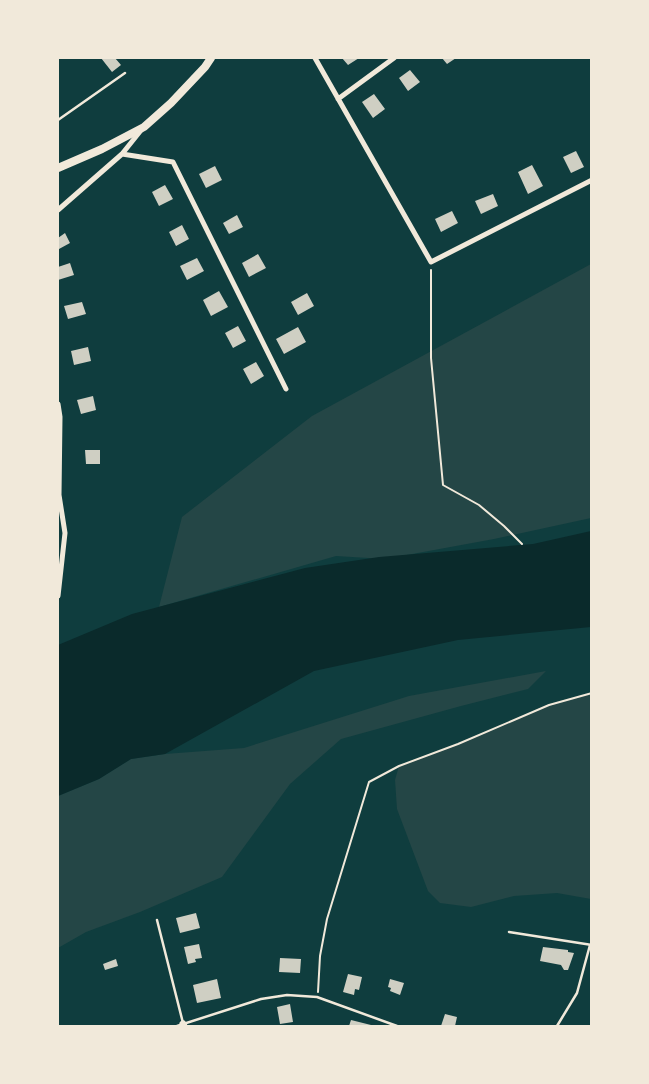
<svg xmlns="http://www.w3.org/2000/svg" width="649" height="1084" font-family="'Libre Baskerville',serif">
<rect width="100%" height="100%" fill="#0f3d3e"/>
<path fill="#244646" d="M591 264V518L494 539 385 559 336 556 159 607 182 517 312 416Z
M546 671 528 689 461 706 341 739 290 784 222 877 140 912 86 932 58 948V796L99 779 131 759 165 754 244 748 409 696Z
M591 693V899L557 893 514 896 471 907 440 903 428 891 397 809 395 780 399 766 458 744 549 705Z"/>
<path fill="#0a2a2b" d="M591 531V627L458 640 314 671 165 754 131 759 99 779 58 796V645L132 614 305 568 379 557 533 544Z"/>
<path fill="#cfcfc3" d="M101 58H115L121 65 112 72Z
M342 58H359L348 65Z
M442 58H456L447 64Z
M410 70 420 82 408 91 399 78Z
M374 94 385 109 373 118 362 102Z
M576 151 584 167 571 173 563 157Z
M532 165 543 186 528 194 518 172Z
M215 166 222 180 206 188 199 174Z
M165 185 173 199 159 206 152 192Z
M493 194 498 206 481 214 475 201Z
M452 211 458 223 441 232 435 219Z
M237 215 243 227 229 234 223 223Z
M182 225 189 239 176 246 169 232Z
M65 233 70 243 59 249 58 238Z
M258 254 266 268 249 277 242 263Z
M197 258 204 271 187 280 180 266Z
M70 263 74 275 58 280V267Z
M219 291 228 307 211 316 203 300Z
M307 293 314 306 298 315 291 302Z
M82 302 86 314 68 319 64 306Z
M238 326 246 341 233 348 225 333Z
M298 327 306 342 284 354 276 339Z
M88 347 91 361 74 365 71 351Z
M256 362 264 376 251 384 243 369Z
M93 396 96 410 81 414 77 400Z
M85 450H100V464H86Z
M196 913 200 928 180 933 176 918Z
M199 944 202 958 195 959 196 962 188 964 184 947Z
M543 947 568 950V952L574 953 568 970H564L561 965 540 961Z
M280 958 301 959 300 973 279 972Z
M116 959 118 966 105 970 103 964Z
M348 974 362 977 359 990 355 989 354 995 343 992Z
M217 979 221 998 197 1003 193 985Z
M390 979 404 983 400 995 390 991 391 988 388 987Z
M290 1004 293 1022 280 1024 277 1007Z
M445 1014 457 1017 455 1026H441Z
M351 1020 375 1026H349Z"/>
<g fill="none" stroke-linecap="round" stroke-linejoin="round">
<path stroke="#f1e9da" stroke-width="2" d="M431 270V358L443 485 479 505 504 526 522 544
M591 660H592
M318 992 320 956 327 919 369 782 399 766 458 744 549 705 592 693"/>
<path stroke="#f1e9da" stroke-width="2.5" d="M58 120 125 73
M157 920 183 1023
M509 932 592 945
M177 1026 261 999 287 995 317 997 397 1026
M557 1026 577 993 590 945"/>
<path stroke="#f1e9da" stroke-width="5" d="M315 58 431 262 592 180
M338 99 394 58
M122 154 173 162 286 389
M58 210 122 154 142 129
M58 404 60 417 59 495 65 533 58 596"/>
<path stroke="#f1e9da" stroke-width="7" d="M183 1024 184 1026"/>
<path stroke="#f1e9da" stroke-width="8" d="M58 168 102 149 144 127 171 103 205 67 211 58"/>
</g>
<rect width="649" height="1084" fill="none" stroke="#f1e9da" stroke-width="118"/>
</svg>
